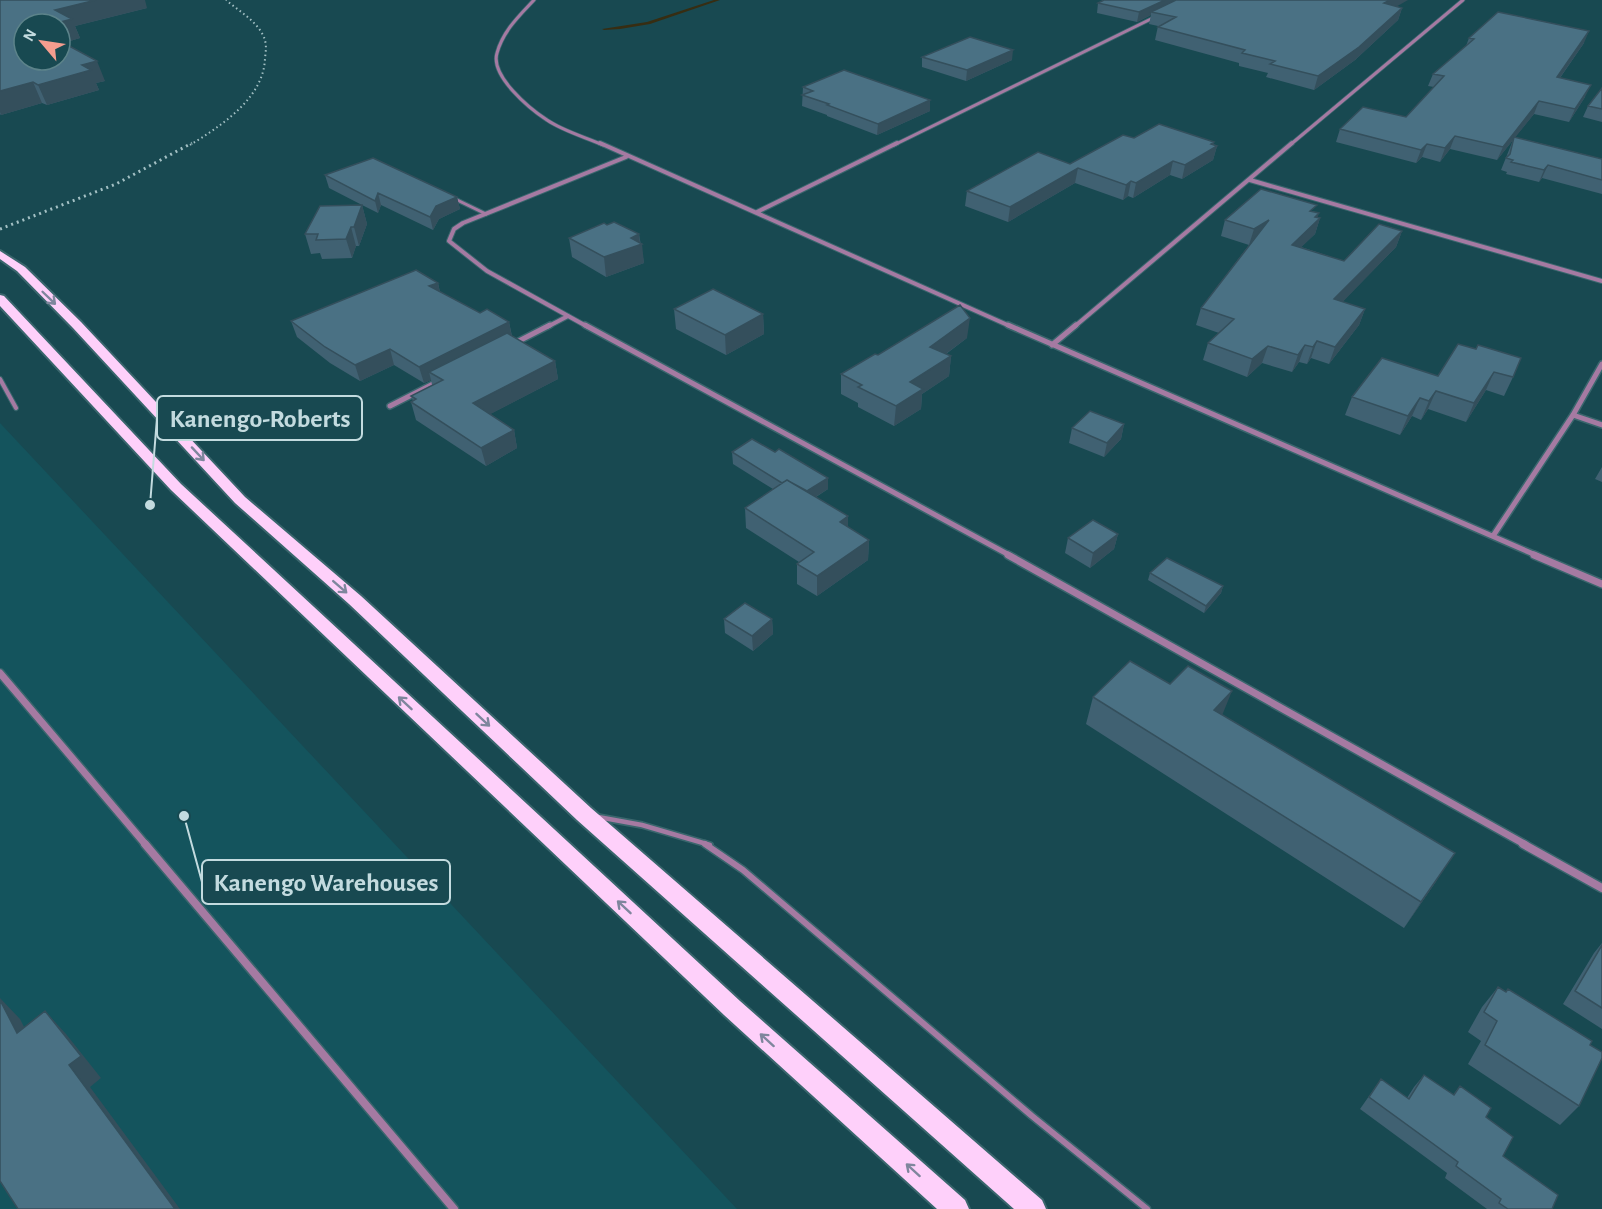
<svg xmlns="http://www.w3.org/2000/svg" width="1602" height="1209" font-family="'Alegreya Sans',sans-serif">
<rect width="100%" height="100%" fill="#184951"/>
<path fill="#14545d" d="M0 423 737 1209H0Z"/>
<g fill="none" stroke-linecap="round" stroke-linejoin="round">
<path fill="#372d12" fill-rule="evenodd" d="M714 0H720L650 24 620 29 604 30 602 29 647 22Z"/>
<g stroke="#3a666d" stroke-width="5">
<path id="service-far3" d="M453 198 486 214"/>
</g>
<g stroke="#3a666d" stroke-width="6">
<path id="service-far2" d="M0 379 16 408"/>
</g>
<g stroke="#3a666d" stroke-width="8">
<path id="service-far1" d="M598 817 642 825 710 845"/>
</g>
<g stroke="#3a666d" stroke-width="9">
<path id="service" d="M705 844 743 870 1032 1116 1147 1209"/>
</g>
<g stroke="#3a666d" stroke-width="4.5">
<path id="minor-far4" d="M534 0C519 16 503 31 497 53 490 76 530 109 547 120 563 131 585 137 603 145
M894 145 1155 17
M1290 145 1463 0"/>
</g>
<g stroke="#3a666d" stroke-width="6">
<path id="minor-far3" d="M600 143 1012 327
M1250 180 1602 281
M757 212 897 143
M547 327 568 316
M588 327 487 271 449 241 454 229 463 223 626 157
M1074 327 1292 143"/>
</g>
<g stroke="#3a666d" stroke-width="8">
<path id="minor-far2" d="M585 325 1011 556
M1008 325 1538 556
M513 344 550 325
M1052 345 1076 325
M390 406 437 382
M1573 415 1602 425
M1493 536 1573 415 1602 364"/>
</g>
<g stroke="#3a666d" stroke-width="10">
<path id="minor-far1" d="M1008 555 1526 845
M1534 555 1602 584
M0 673 146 845"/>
</g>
<g stroke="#3a666d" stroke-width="11">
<path id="minor" d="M145 844 454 1209
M1523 844 1602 888"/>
</g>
<g stroke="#3a666d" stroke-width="4">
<path id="trunk" d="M0 251 25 267 81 322 245 497 361 596 591 808 1042 1200 1046 1209H1014L577 820 349 604 235 503 73 328 17 271 0 259Z
M0 295 4 296 181 484 740 1001 965 1200 969 1209H937L724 1015 171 490 0 306Z"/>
</g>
<use href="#service-far3" stroke="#a57aa2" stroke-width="3"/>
<use href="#service-far2" stroke="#a57aa2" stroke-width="4"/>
<use href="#service-far1" stroke="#a57aa2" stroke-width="4.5"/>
<use href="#service" stroke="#a57aa2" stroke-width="6"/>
<use href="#minor-far4" stroke="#a57aa2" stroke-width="3"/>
<use href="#minor-far3" stroke="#a57aa2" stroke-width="4"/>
<use href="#minor-far2" stroke="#a57aa2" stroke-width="5"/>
<use href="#minor-far1" stroke="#a57aa2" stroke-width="7"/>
<use href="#minor" stroke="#a57aa2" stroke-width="8"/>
<use href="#trunk" fill="#fed0fa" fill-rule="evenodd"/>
<path stroke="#a3c0c4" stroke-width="2" stroke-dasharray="1.5 3" stroke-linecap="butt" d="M190 145C221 126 264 98 265 58 266 50 267 43 263 35 255 20 239 11 226 0"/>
<path stroke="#a3c0c4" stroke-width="3" stroke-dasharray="2 4" stroke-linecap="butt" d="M0 229 116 184 192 143"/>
</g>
<path fill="#406172" d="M0 0 147 8 75 26 80 38 63 43 105 81 96 83 99 90 47 105 42 103 1 115 0 114Z
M1098 3 1396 6 1402 8 1398 20 1355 60 1314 90 1266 77 1268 73 1239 66V63L1155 40 1158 26 1149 24 1151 15 1137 22 1097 13Z
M1469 38 1584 43 1560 78 1585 97 1569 122 1534 114 1515 137 1602 159V194L1542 178 1539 182 1506 174 1507 172 1501 170 1513 140 1497 160 1450 149 1440 162 1422 157 1416 163 1336 142 1340 129 1406 117 1434 87 1428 86 1433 74 1466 46Z
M922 57 1012 60 966 81 922 67Z
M803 87 930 100V111L877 135 827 116V115L802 106Z
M1602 88V122L1583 117 1588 106Z
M1214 142 1213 144 1217 146 1213 160 1182 179 1170 175 1133 198 1128 196 1123 200 1075 183 1008 222 965 206 967 191 1070 164Z
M325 175 457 197 460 209 439 219 433 230 381 205 378 213 362 205 367 224 359 246H356L352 258 322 259 320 253 311 254 305 234 362 205 329 188Z
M1315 212 1317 217 1320 218 1315 234 1301 247 1344 261 1402 231 1396 247 1342 302 1365 309 1359 325 1329 364 1311 358 1307 364 1299 362 1292 372 1262 363 1247 377 1203 360 1208 343 1219 333 1196 325 1201 308 1249 245 1221 236 1225 220Z
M607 225 639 234 644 263 606 277 572 257 569 238Z
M438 283 440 292 480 313 509 322 512 336 555 361 558 379 490 414 514 430 517 448 486 466 416 420 411 402 413 401 411 396 432 385 431 380 424 383 394 365 360 381 330 363 297 337 291 321Z
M674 309 763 314 764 334 726 355 676 329Z
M967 338 946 354 951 356 949 376 922 394 921 409 894 426 858 407V403L841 394V374L878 355Z
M1458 344 1513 377 1504 396 1486 390 1466 422 1428 409 1421 420 1412 416 1400 435 1345 415 1352 397 1438 376Z
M1124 424 1121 439 1104 457 1069 443 1072 428Z
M732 452H775L828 478V489L816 497 848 516V527L869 540 868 560 817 596 797 584V564L799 562 746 528 745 508 773 489 733 464Z
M1602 467V482L1595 479Z
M1118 534 1114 549 1090 568 1065 553 1068 538Z
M1150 573 1223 586 1221 593 1204 613 1148 580Z
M724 619H772L773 634 753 651 725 633Z
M1093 697 1223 715 1437 880 1404 928 1086 724Z
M1602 943V1029L1563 1004 1594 953Z
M1498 987 1590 1045 1579 1106 1560 1125 1468 1064 1481 1041 1468 1032 1482 1007Z
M1424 1075 1453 1095 1460 1086 1486 1117 1503 1156 1552 1209H1487L1445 1178 1447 1173 1360 1109 1381 1079 1407 1098 1414 1087Z"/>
<path fill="#344f5c" d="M96 0H145L147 8 75 26 80 38 60 44V24H53L55 10Z
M1165 0H1183L1151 12V15L1137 22 1139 12Z
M1390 0H1408L1380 16 1384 3Z
M1402 8 1398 20 1355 60 1314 90 1318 76Z
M1589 31 1584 43 1552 89 1557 77Z
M1013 50 1012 60 966 81 967 70Z
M97 61 105 81 96 83 99 90 47 105 38 85 82 65Z
M33 82 42 103 1 115 0 112V91Z
M1591 85 1585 97 1569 122 1575 109Z
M930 100V111L877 135 878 124Z
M1539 101 1534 114 1497 160 1503 147Z
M1455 136 1450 149 1440 162 1445 148Z
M1214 142 1213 148 1217 146 1213 160 1182 179 1185 165Z
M1427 144 1422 157 1416 163 1421 150Z
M1173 161 1170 175 1133 198 1136 183Z
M1548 165 1542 178 1539 182 1544 170Z
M1078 168 1075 183 1008 222 1010 207Z
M1131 181 1128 196 1123 200 1126 185Z
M378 193 381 205 378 213 375 201Z
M457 197 460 209 439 219 433 230 430 217 436 206Z
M362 205 367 224 359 246 354 227Z
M1319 213 1316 222 1320 218 1315 234 1287 261 1292 245Z
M1269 220 1249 245 1254 229Z
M351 227 356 246 352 258 346 239Z
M1402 231 1396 247 1329 316 1334 299Z
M639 234 640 244H642L644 263 606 277 604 257 631 238Z
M438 283 441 298 429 286Z
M1365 309 1359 325 1329 364 1335 347Z
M763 314 764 334 726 355 725 335Z
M970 318 967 338 929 366 930 347Z
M509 322 512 338 429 372 431 380 424 383 419 367Z
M1317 341 1311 358 1307 364 1313 347Z
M1305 345 1299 362 1292 372 1298 355Z
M1268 346 1262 363 1247 377 1252 359Z
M390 349 394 365 360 381 355 365Z
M951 356 949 376 922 394 921 409 894 426 896 406 910 382Z
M555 361 558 379 477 421 473 403Z
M1494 372 1486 390 1466 422 1474 403Z
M1436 391 1428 409 1421 420 1429 401Z
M1420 398 1412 416 1400 435 1408 416Z
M1124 424 1121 439 1104 457 1107 443Z
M514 430 517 448 486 466 481 448Z
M828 478V489L801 506V495Z
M848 516V536L840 522Z
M1118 534 1114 549 1090 568 1093 553Z
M869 540 868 560 817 596V576Z
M1223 586 1221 593 1204 613 1206 606Z
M772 619 773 634 753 651 752 636Z
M1232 691 1221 718 1214 710Z
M1455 853 1437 880 1404 928 1421 902Z
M0 998 20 1019 38 1055 17 1033 0 1000Z
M45 1011 66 1034 101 1078 90 1087 180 1209H175L69 1065Z"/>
<path fill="#4a7184" stroke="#344f5c" stroke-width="1.5" d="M0 0H96L55 10 72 19 53 24H24V60H60V41L97 61 82 65 91 70 38 85 33 82 0 91Z
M1104 0H1165L1139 12 1098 3Z
M1176 0H1390L1384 3 1402 8 1359 47 1318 76 1270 64 1275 61 1242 53 1245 50 1158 27 1176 17 1151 12Z
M1498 12 1589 31 1557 77 1591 85 1575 109 1539 101 1503 147 1455 136 1445 148 1427 144 1421 150 1340 129 1363 107 1406 117 1444 76 1433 74 1474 39 1469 38Z
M970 37 1013 50 967 70 922 57Z
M844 70 930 100 878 124 827 105 829 104 802 95 813 91 803 87Z
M1602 88V109L1588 106Z
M1159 124 1214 142 1211 144 1217 146 1185 165 1173 161 1136 183 1131 181 1126 185 1078 168 1010 207 967 191 1038 152 1070 164 1123 135 1134 138Z
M1514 137 1602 159V180L1548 165 1544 170 1511 162 1513 160 1506 158 1510 154Z
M373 158 457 197 436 206 430 217 378 193 375 201 325 175Z
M1261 189 1317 205 1310 211 1319 213 1315 217 1320 218 1292 245 1344 261 1379 224 1402 231 1334 299 1365 309 1335 347 1317 341 1313 347 1305 345 1298 355 1268 346 1252 359 1208 343 1234 319 1201 308 1269 220 1254 229 1225 220Z
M362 205 354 227H351L346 239 316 240 318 234H305L320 206Z
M614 222 639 234 631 238 642 244 604 257 569 238 604 223 607 225Z
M416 270 438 283 429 286 480 313 487 309 509 322 419 367 390 349 355 365 325 347 291 321Z
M713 289 763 314 725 335 674 309Z
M960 305 970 318 930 347 951 356 910 382 923 389 896 406 858 387 862 385 841 374 875 354 878 355Z
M507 333 555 361 473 403 514 430 481 448 411 402 416 399 411 396 443 380 429 372Z
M1458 344 1476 349 1478 345 1521 358 1513 377 1494 372 1474 403 1436 391 1429 401 1420 398 1408 416 1352 397 1382 358 1438 376Z
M1090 411 1124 424 1107 443 1072 428Z
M752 439 775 452 779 449 828 478 807 491 787 480 782 483 732 452Z
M787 480 848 516 840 522 869 540 817 576 797 564 814 552 745 508Z
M1093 520 1118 534 1093 553 1068 538Z
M1167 558 1223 586 1206 606 1150 573Z
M745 603 772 619 752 636 724 619Z
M1130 661 1170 684 1188 666 1232 691 1214 710 1455 853 1421 902 1093 697Z
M1602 945V1008L1575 991Z
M1498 987 1506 992 1508 989 1592 1041 1590 1045 1602 1052V1058L1579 1106 1485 1045 1497 1021 1484 1012Z
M0 1000 17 1033 45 1011 81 1056 69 1065 175 1209H18L0 1181Z
M1424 1075 1454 1095 1460 1086 1491 1108 1486 1117 1513 1137 1503 1156 1558 1195 1552 1209H1508L1499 1203 1501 1199 1456 1166 1458 1162 1369 1097 1381 1079 1409 1099Z"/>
<defs><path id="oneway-shaft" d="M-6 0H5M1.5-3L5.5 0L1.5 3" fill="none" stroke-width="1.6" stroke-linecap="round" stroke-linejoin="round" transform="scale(1.5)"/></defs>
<g stroke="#7f869d">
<use href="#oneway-shaft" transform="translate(49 298) rotate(44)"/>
<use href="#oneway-shaft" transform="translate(198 454) rotate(47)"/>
<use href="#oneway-shaft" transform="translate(340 587) rotate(41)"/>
<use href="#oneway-shaft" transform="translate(405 703) rotate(-137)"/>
<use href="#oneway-shaft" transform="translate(483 720) rotate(43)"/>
<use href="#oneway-shaft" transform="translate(624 907) rotate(-137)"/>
<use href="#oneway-shaft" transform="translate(767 1040) rotate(-138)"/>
<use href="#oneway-shaft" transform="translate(913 1170) rotate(-138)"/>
</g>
<path fill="none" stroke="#c3dbdf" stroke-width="2" d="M150 505L157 418M184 816L202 882"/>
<g fill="#c3dbdf" stroke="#184951" stroke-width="2">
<circle cx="150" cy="505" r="6"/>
<circle cx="184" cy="816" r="6"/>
</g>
<g fill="#184951" stroke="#c3dbdf" stroke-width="2">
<rect x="157" y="396" width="205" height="44" rx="6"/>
<rect x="202" y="860" width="248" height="44" rx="6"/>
</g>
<g font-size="26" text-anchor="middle" font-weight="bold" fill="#c3dbdf">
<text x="260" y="427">Kanengo-Roberts</text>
<text x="326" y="891">Kanengo Warehouses</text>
</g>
<g transform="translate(42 42) rotate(299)"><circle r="28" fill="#184951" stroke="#5c838a" stroke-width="1.5"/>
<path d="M0-4.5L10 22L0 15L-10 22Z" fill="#f59d8f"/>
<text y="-9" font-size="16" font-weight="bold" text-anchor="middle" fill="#c3dbdf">N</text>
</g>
</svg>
